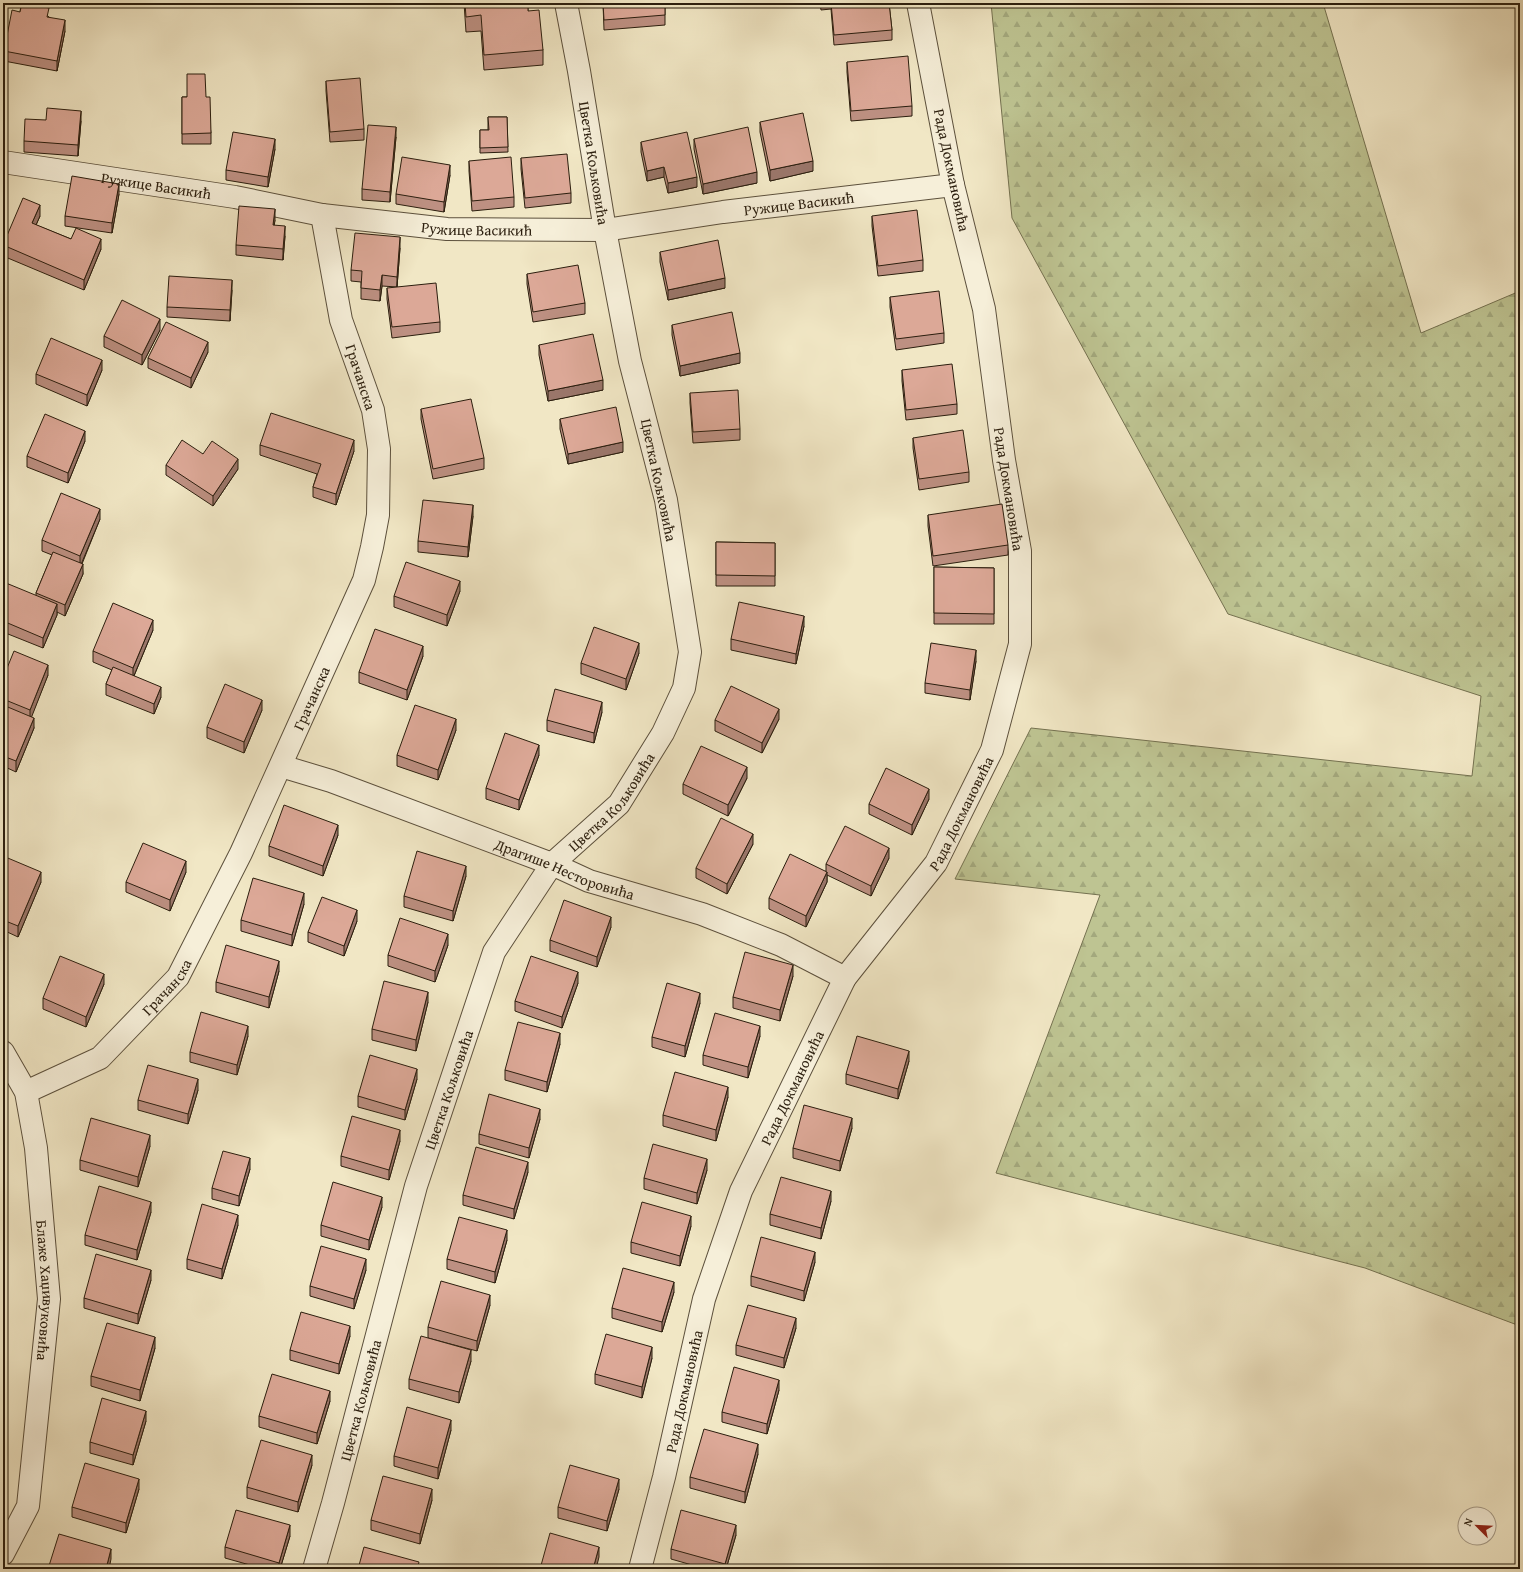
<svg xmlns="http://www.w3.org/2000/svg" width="1523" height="1572" font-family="'Gentium Book Plus',serif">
<defs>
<pattern id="forest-firs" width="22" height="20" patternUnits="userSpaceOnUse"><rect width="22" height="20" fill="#bec492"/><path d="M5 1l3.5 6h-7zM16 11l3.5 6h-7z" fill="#a3a87d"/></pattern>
</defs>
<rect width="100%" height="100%" fill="#f1e7c5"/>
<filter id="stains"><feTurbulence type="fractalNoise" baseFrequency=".005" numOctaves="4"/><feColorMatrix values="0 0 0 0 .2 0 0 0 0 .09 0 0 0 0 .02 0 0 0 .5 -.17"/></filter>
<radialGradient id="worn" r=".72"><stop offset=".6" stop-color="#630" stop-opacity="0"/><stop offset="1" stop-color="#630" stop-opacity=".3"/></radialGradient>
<path fill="url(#forest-firs)" stroke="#747150" d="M991 3H1323L1421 333 1520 291V1326L1365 1268 996 1173 1100 895 955 879 1031 728 1472 776 1481 696 1228 614 1012 218Z"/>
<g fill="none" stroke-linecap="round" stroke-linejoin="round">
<g stroke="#5c503c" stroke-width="24">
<g id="street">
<path id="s1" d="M3 162 235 197 322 215 447 229 605 230 723 212 953 185"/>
<path id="s2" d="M281 766 331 781 552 864 589 881 702 914 781 945 845 978"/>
<path id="s3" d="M3 1052 26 1092 36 1148 49 1299 28 1506 3 1554"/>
<path id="s4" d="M26 1092 100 1058 178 977 241 853 364 580 372 547 378 515 379 449 373 410 341 320 322 215"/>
<path id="s5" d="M314 1569 333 1503 416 1186 494 952 552 864 619 804 663 733 684 688 690 652 666 500 630 361 605 230 579 71 566 3"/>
<path id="s6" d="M640 1569 664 1477 704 1299 741 1191 845 978 936 863 992 750 1020 644V551L1004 460 984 309 953 185 918 3"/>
</g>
</g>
<use href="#street" stroke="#f6efd9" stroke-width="22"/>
</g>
<path fill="#bd9082" stroke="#2b1e0e" d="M3 3H38L37 6 49 17 65 31 57 71 4 61V51L20 12 21 5 3 4Z
M464 3H528V11L543 50V65L484 70 481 31 466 32Z
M603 3H665V25L604 30Z
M820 3H889L892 30V40L834 45 831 9 821 10Z
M847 62 912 106V116L851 121 847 72Z
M326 81 364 129V140L330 142 326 91Z
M182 97H206L211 133V144H182Z
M488 117H507L508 152 480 153V130H488Z
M46 120 81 121 78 156 24 152V141Z
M760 122 813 171 770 181 760 132Z
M396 137 390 202 362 200V189Z
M694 139 757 183 703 194 694 149Z
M641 142 697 187 668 193 664 177 647 181 641 152Z
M275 149 268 187 226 180V170Z
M521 158 571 193V203L525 208 521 169Z
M469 161 514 197V207L472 211 469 171Z
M450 175 444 212 396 204V194Z
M119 194 112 233 65 226V216Z
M40 216 36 225 71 239 101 249 84 290 3 256V245Z
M872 216 923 260V271L878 276 872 226Z
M275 220 274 225 285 236 283 260 236 255V245Z
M400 248 397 287 382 286 380 301 361 299V282L351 281V270Z
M660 252 725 288 668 300 660 262Z
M527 274 585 303V314L533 322 527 284Z
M387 288 440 322V332L392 338 387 299Z
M232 290 230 321 167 317V307Z
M890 297 944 333V343L896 350 890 307Z
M672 325 740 363 680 376 672 335Z
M160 330 142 365 104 347V336Z
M539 345 603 390 548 401 539 355Z
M208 352 191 388 148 368V358Z
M102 370 87 406 36 384V374Z
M902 370 957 404V414L906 420 902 381Z
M690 393 740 429V440L693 443 690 403Z
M421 409 484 458V469L433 479 421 419Z
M560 419 623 452 568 464 560 429Z
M913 438 969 472V482L919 490 913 448Z
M85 441 68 483 27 467V456Z
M260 445 354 451 336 505 313 497V487L317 474 260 455Z
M203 454 238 469 213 506 166 475V465Z
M928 515 1008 545V555L933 566 928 526Z
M473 516 468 557 418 552V541Z
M100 519 82 564 83 574 65 616 57 612V615L43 648 3 632V589L36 596V593L52 555 42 551V540Z
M716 542 775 543V586H716Z
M934 567 994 568V624H934Z
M460 591 447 626 394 607V596Z
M804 626 796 664 731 650V639Z
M153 630 134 676 161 697 154 714 106 695V684L112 670 93 662V651Z
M639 653 626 690 581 674V663Z
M423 656 407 700 359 683V672Z
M976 661 970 700 925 693V683Z
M48 675 31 717 34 728 16 772 3 766V678Z
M262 710 244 753 207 738V727Z
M602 712 594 743 547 731V720Z
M779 719 762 753 715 731V720Z
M456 730 438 780 397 766V755Z
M539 755 519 810 486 799V788Z
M747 778 728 816 683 794V784Z
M929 799 912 835 869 814V804Z
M338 835 323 876 269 856V846Z
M753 844 727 894 696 878V868Z
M3 856 41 882 18 937 3 930Z
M889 858 871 896 827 875V882L806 927 769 909V898L826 871V864Z
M186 872 170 911 126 892V882Z
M466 876 453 921 404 907V896Z
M304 904 292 946 241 931V920Z
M357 921 344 956 308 942V932Z
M611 927 597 967 550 951V940Z
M448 945 435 982 388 966V955Z
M279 971 269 1008 216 992V982Z
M793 976 780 1021 733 1008V997Z
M578 983 562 1028 515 1011V1001Z
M104 984 86 1027 43 1009V998Z
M428 1002 416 1051 372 1040V1029Z
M700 1003 685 1057 652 1047V1037Z
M248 1036 237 1075 190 1062V1052Z
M760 1036 748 1078 703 1065V1055Z
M560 1044 547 1092 505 1080V1070Z
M909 1061 898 1099 846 1084V1074Z
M417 1079 405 1120 358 1107V1096Z
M198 1090 188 1124 138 1110V1100Z
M728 1097 716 1141 663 1126V1115Z
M540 1119 529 1158 479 1144V1134Z
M852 1128 840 1171 793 1158V1148Z
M400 1141 389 1180 341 1166V1156Z
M150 1146 138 1187 80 1170V1160Z
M250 1169 239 1206 212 1199V1188Z
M707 1170 697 1204 644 1189V1178Z
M528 1172 514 1219 463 1205V1195Z
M831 1201 821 1239 770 1225V1214Z
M382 1207 369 1250 321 1236V1225Z
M151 1212 137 1260 85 1245V1235Z
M238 1225 222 1279 187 1269V1259Z
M691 1226 680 1266 631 1253V1242Z
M507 1240 495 1283 447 1269V1259Z
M815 1262 804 1301 751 1286V1276Z
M366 1270 354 1309 310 1296V1286Z
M151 1280 138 1324 84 1308V1298Z
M674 1292 662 1332 612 1318V1308Z
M490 1305 477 1351 428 1338V1327Z
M796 1328 784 1368 736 1355V1345Z
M350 1336 339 1374 290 1360V1350Z
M155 1348 140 1401 91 1386V1376Z
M652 1358 642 1398 595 1384V1374Z
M471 1361 459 1403 409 1389V1379Z
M779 1390 767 1434 722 1422V1412Z
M330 1401 317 1444 259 1427V1416Z
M146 1421 133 1465 90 1453V1442Z
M451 1430 438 1479 394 1466V1456Z
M758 1454 745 1503 690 1488V1477Z
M312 1465 298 1512 247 1498V1487Z
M139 1489 126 1533 72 1517V1507Z
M619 1489 607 1531 558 1518V1507Z
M432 1500 420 1544 371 1530V1520Z
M736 1535 726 1569H706L671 1559V1549Z
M290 1536 280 1569H264L225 1558V1547Z"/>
<path fill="#9a766a" stroke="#2b1e0e" d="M65 20V31L57 71V61Z
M81 111V121L78 156V145Z
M396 127V137L390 202V192Z
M275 139V149L268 187V177Z
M813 161V171L770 181V170Z
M450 165V175L444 212V202Z
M664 167V177L647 181V171Z
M757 172V183L703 194V184Z
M697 177V187L668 193V183Z
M119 184V194L112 233V223Z
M40 205V216L32 234V223Z
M275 209V220L273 235V225Z
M285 226V236L283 260V249Z
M400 237V248L397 287V277Z
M101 239V249L84 290V280Z
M382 275V286L380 301V290Z
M725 278V288L668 300V290Z
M232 280V290L230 321V310Z
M160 319V330L142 365V355Z
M208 342V352L191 388V378Z
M740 353V363L680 376V366Z
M102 360V370L87 406V395Z
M603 380V390L548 401V391Z
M85 431V441L68 483V473Z
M354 440V451L336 505V494Z
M623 442V452L568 464V454Z
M238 459V469L213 506V496Z
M4 486V496L3 498V488Z
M473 505V516L468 557V547Z
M100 509V519L80 567V556Z
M83 564V574L65 616V605Z
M460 581V591L447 626V615Z
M57 604V615L43 648V638Z
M804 616V626L796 664V654Z
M153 620V630L133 678V668Z
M639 643V653L626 690V679Z
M423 646V656L407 700V690Z
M976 650V661L970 700V690Z
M48 665V675L30 721V710Z
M161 687V697L154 714V704Z
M262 700V710L244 753V742Z
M602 702V712L594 743V733Z
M779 709V719L762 753V743Z
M34 718V728L16 772V761Z
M456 719V730L438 780V770Z
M539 745V755L519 810V800Z
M747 767V778L728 816V805Z
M929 789V799L912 835V825Z
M338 825V835L323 876V866Z
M753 834V844L727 894V884Z
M889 848V858L871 896V886Z
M186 861V872L170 911V900Z
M466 866V876L453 921V911Z
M41 872V882L18 937V926Z
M827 872V882L806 927V916Z
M304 893V904L292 946V935Z
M357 910V921L344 956V946Z
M611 917V927L597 967V957Z
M448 934V945L435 982V971Z
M279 961V971L269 1008V997Z
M793 965V976L780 1021V1010Z
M578 972V983L562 1028V1017Z
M104 974V984L86 1027V1017Z
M428 992V1002L416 1051V1040Z
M700 993V1003L685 1057V1046Z
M248 1026V1036L237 1075V1065Z
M760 1026V1036L748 1078V1067Z
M560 1033V1044L547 1092V1082Z
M909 1051V1061L898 1099V1089Z
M417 1069V1079L405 1120V1110Z
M198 1079V1090L188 1124V1114Z
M728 1087V1097L716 1141V1130Z
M540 1109V1119L529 1158V1148Z
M852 1118V1128L840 1171V1161Z
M400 1130V1141L389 1180V1170Z
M150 1135V1146L138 1187V1177Z
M250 1158V1169L239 1206V1196Z
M707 1159V1170L697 1204V1193Z
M528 1162V1172L514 1219V1209Z
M831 1191V1201L821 1239V1228Z
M382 1197V1207L369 1250V1240Z
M151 1202V1212L137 1260V1250Z
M238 1215V1225L222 1279V1269Z
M691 1216V1226L680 1266V1256Z
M507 1230V1240L495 1283V1272Z
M815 1252V1262L804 1301V1291Z
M366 1259V1270L354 1309V1299Z
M151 1270V1280L138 1324V1314Z
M674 1282V1292L662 1332V1322Z
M490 1295V1305L477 1351V1341Z
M796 1318V1328L784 1368V1358Z
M350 1326V1336L339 1374V1364Z
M155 1337V1348L140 1401V1390Z
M652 1347V1358L642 1398V1387Z
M471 1350V1361L459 1403V1392Z
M779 1380V1390L767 1434V1424Z
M330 1391V1401L317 1444V1433Z
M146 1411V1421L133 1465V1455Z
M451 1420V1430L438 1479V1468Z
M758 1444V1454L745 1503V1492Z
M312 1455V1465L298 1512V1502Z
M139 1479V1489L126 1533V1523Z
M619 1479V1489L607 1531V1521Z
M432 1489V1500L420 1544V1534Z
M290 1525V1536L280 1569H279V1563Z
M736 1525V1535L726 1569H725V1564Z
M599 1547V1557L596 1569H593Z
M111 1549V1559L109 1569H106Z"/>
<path fill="#dca897" stroke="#2b1e0e" d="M22 3 49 8 47 17 65 20 57 61 4 51 12 10 20 12Z
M465 3H528V11L539 10 543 50 484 55 481 15 466 17Z
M603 3H665V15L604 20Z
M831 3H889L892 30 834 35Z
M908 56 912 106 851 111 847 62Z
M187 74H205L206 97H210L211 133 182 134V97H187Z
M360 78 364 129 330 132 326 81Z
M47 108 81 111 78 145 24 141 25 119 46 120Z
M803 113 813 161 770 170 760 122Z
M488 117H507L508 147 480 148V130H489Z
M368 125 396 127 390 192 362 189Z
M748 127 757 172 703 184 694 139Z
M233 132 275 139 268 177 226 170Z
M687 132 697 177 668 183 664 167 647 171 641 142Z
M567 154 571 193 525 198 521 158Z
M402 157 450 165 444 202 396 194Z
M511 157 514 197 472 201 469 161Z
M72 176 119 184 112 223 65 216Z
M23 198 40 205 32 223 71 239 76 228 101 239 84 280 3 245Z
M239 206 275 209 273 225 285 226 283 249 236 245Z
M917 210 923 260 878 266 872 216Z
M355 233 400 237 397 277 382 275 380 290 361 288 362 271 351 270Z
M718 240 725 278 668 290 660 252Z
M578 265 585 303 533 312 527 274Z
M169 276 232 280 230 310 167 307Z
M436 283 440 322 392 327 387 288Z
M939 291 944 333 896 339 890 297Z
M122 300 160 319 142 355 104 336Z
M732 312 740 353 680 366 672 325Z
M166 322 208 342 191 378 148 358Z
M593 334 603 380 548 391 539 345Z
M51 338 102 360 87 395 36 374Z
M952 364 957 404 906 410 902 370Z
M738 390 740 429 693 432 690 393Z
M471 399 484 458 433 469 421 409Z
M616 407 623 442 568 454 560 419Z
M271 413 354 440 336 494 313 487 321 464 260 445Z
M45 414 85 431 68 473 27 456Z
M963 430 969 472 919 479 913 438Z
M182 440 203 454 212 441 238 459 213 496 166 465Z
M61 493 100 509 80 556 42 540Z
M423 500 473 505 468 547 418 541Z
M1002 504 1008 545 933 556 928 515Z
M716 542 775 543V576L716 575Z
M53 552 83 564 65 605 36 593Z
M406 562 460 581 447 615 394 596Z
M934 567 994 568V614L934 613Z
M6 583 57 604 43 638 3 621V589Z
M739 602 804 616 796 654 731 639Z
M113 603 153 620 133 668 93 651Z
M594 627 639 643 626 679 581 663Z
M375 629 423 646 407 690 359 672Z
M931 643 976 650 970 690 925 683Z
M14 651 48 665 30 710 3 699V678Z
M113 667 161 687 154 704 106 684Z
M225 684 262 700 244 742 207 727Z
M731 686 779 709 762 743 715 720Z
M555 689 602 702 594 733 547 720Z
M3 705 34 718 16 761 3 756Z
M415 705 456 719 438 770 397 755Z
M505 733 539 745 519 800 486 788Z
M701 746 747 767 728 805 683 784Z
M886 768 929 789 912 825 869 804Z
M284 805 338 825 323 866 269 846Z
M721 818 753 834 727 884 696 868Z
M845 826 889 848 871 886 826 864Z
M143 843 186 861 170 900 126 882Z
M417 851 466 866 453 911 404 896Z
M790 854 827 872 806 916 769 898Z
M3 856 41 872 18 926 3 920Z
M253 878 304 893 292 935 241 920Z
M322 897 357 910 344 946 308 932Z
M564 900 611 917 597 957 550 940Z
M400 918 448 934 435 971 388 955Z
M226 945 279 961 269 997 216 982Z
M745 952 793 965 780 1010 733 997Z
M60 956 104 974 86 1017 43 998Z
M531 956 578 972 562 1017 515 1001Z
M384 981 428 992 416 1040 372 1029Z
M667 983 700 993 685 1046 652 1037Z
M201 1012 248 1026 237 1065 190 1052Z
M715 1013 760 1026 748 1067 703 1055Z
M518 1022 560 1033 547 1082 505 1070Z
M857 1036 909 1051 898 1089 846 1074Z
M370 1055 417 1069 405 1110 358 1096Z
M148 1065 198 1079 188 1114 138 1100Z
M675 1072 728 1087 716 1130 663 1115Z
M489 1094 540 1109 529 1148 479 1134Z
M804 1105 852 1118 840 1161 793 1148Z
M352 1116 400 1130 389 1170 341 1156Z
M91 1118 150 1135 138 1177 80 1160Z
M653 1144 707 1159 697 1193 644 1178Z
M476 1147 528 1162 514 1209 463 1195Z
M223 1151 250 1158 239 1196 212 1188Z
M781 1177 831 1191 821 1228 770 1214Z
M333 1182 382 1197 369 1240 321 1225Z
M99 1186 151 1202 137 1250 85 1235Z
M642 1202 691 1216 680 1256 631 1242Z
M202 1204 238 1215 222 1269 187 1259Z
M459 1217 507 1230 495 1272 447 1259Z
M761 1237 815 1252 804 1291 751 1276Z
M321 1246 366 1259 354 1299 310 1286Z
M96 1254 151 1270 138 1314 84 1298Z
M623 1268 674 1282 662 1322 612 1308Z
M441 1281 490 1295 477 1341 428 1327Z
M748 1305 796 1318 784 1358 736 1345Z
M301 1312 350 1326 339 1364 290 1350Z
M107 1323 155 1337 140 1390 91 1376Z
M606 1334 652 1347 642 1387 595 1374Z
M421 1336 471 1350 459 1392 409 1379Z
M734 1367 779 1380 767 1424 722 1412Z
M272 1374 330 1391 317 1433 259 1416Z
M102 1398 146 1411 133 1455 90 1442Z
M407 1407 451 1420 438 1468 394 1456Z
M704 1429 758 1444 745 1492 690 1477Z
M261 1440 312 1455 298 1502 247 1487Z
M85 1463 139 1479 126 1523 72 1507Z
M570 1465 619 1479 607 1521 558 1507Z
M383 1476 432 1489 420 1534 371 1520Z
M236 1510 290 1525 279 1563 225 1547Z
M681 1510 736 1525 725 1564 671 1549Z
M550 1533 599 1547 593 1569H540Z
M59 1534 111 1549 106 1569H48Z
M364 1547 419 1562 417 1569H358Z"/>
<g text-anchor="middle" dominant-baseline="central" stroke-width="3.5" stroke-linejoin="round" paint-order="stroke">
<g font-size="15" fill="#2b1e0e" stroke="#f6efd9">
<text transform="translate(594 163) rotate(81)">Цветка Кољковића</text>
<text transform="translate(952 170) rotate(78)">Рада Докмановића</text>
<text stroke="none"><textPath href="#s1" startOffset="155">Ружице Васикић</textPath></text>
<text stroke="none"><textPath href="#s1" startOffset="803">Ружице Васикић</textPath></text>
<text stroke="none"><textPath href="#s1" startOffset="479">Ружице Васикић</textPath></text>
<text transform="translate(361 377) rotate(72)">Грачанска</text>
<text transform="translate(659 480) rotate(78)">Цветка Кољковића</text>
<text transform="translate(1009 489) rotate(81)">Рада Докмановића</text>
<text stroke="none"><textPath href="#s4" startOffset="503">Грачанска</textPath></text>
<text stroke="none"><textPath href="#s5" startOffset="835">Цветка Кољковића</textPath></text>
<text stroke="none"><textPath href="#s6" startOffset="831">Рада Докмановића</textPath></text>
<text stroke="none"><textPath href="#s2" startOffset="302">Драгише Несторовића</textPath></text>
<text stroke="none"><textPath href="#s4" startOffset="179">Грачанска</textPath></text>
<text stroke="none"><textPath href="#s6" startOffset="507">Рада Докмановића</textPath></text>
<text stroke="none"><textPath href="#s5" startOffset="498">Цветка Кољковића</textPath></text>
<text stroke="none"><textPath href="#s3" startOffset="246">Блаже Хаџивуковића</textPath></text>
<text stroke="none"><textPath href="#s6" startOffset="183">Рада Докмановића</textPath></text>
<text stroke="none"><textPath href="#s5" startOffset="175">Цветка Кољковића</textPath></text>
</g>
</g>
<rect width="1523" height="1572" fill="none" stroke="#f1e7c5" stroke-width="16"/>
<rect x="4" y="4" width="1515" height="1564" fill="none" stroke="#2b1e0e" stroke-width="2"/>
<rect x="8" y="8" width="1507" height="1556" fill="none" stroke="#2b1e0e"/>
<g transform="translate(1477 1526) rotate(294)"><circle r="19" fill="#f6efd9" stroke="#a59b88"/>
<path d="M0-3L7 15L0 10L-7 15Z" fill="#8f2418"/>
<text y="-6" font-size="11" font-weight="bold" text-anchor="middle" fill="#2b1e0e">N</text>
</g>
<rect width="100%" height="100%" filter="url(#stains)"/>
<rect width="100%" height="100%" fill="url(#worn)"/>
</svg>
